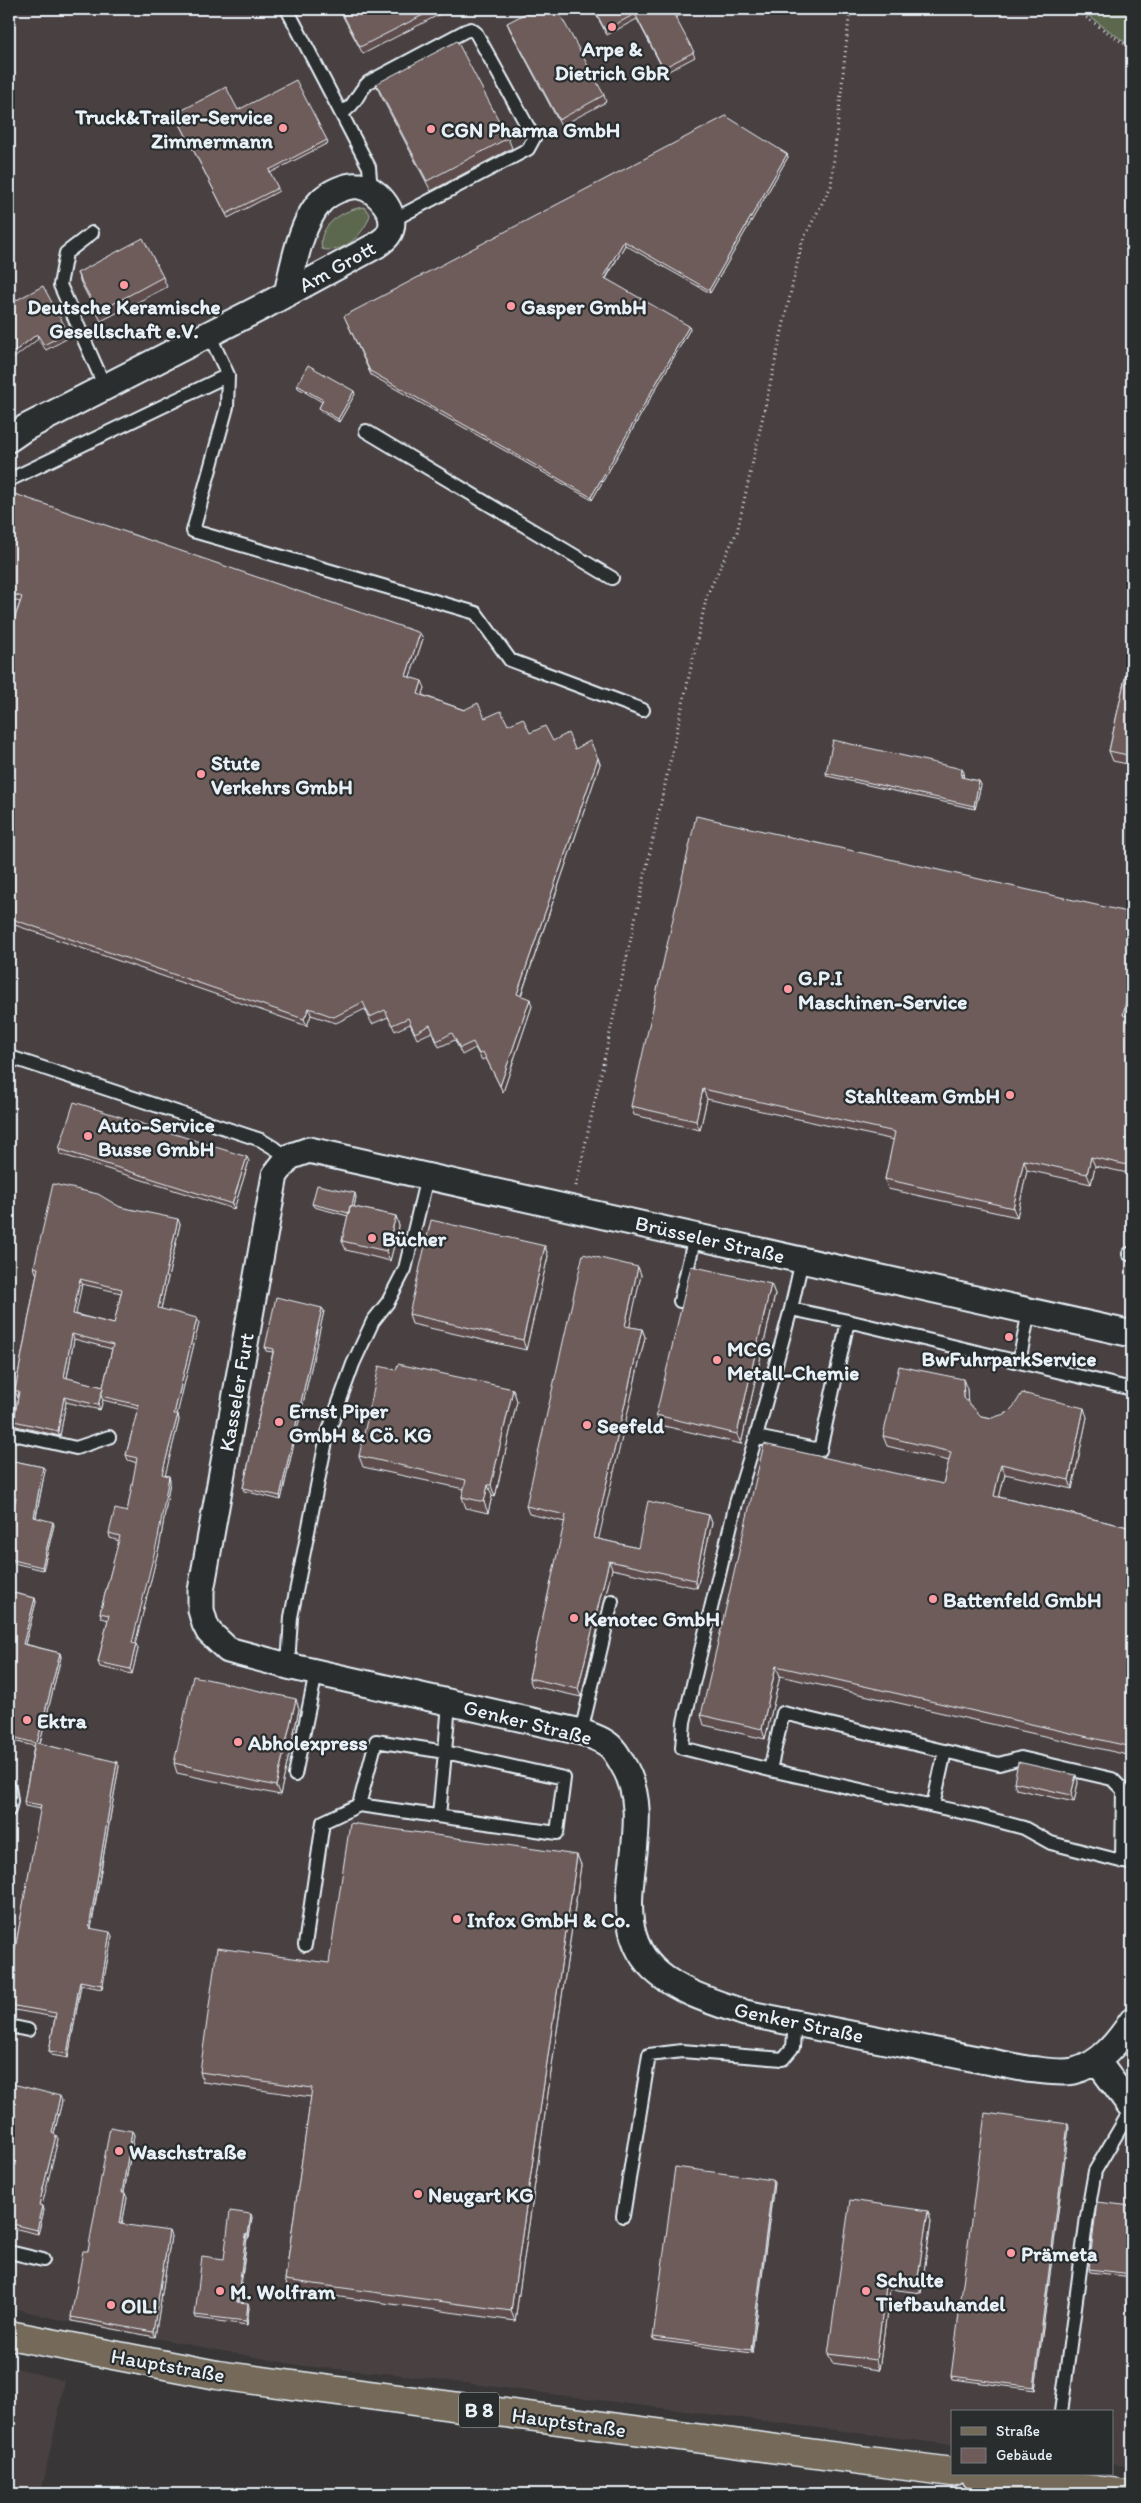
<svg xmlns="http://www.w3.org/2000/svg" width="1141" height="2503" font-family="Itim,sans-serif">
<rect width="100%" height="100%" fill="#383637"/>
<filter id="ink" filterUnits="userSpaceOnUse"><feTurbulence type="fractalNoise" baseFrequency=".02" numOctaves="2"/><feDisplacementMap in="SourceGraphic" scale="10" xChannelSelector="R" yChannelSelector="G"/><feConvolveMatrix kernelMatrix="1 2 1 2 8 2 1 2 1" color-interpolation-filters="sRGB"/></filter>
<g filter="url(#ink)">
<path fill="#484142" d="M9 9H1132V2467L1112 2464V2412H952V2445L394 2374 303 2366 64 2321 9 2307Z
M9 2366 65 2381 41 2494H9Z"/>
<path fill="#5c674e" stroke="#a2aca3" d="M1079 9H1132V47Z
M364 207 370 214 369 218C363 235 342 255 322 249 316 226 344 209 364 207Z"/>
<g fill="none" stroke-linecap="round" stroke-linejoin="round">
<g stroke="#e8f1f8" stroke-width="16">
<path id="service" d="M287 9 369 167 371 191
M341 113C356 106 357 92 369 82L465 31 471 29 476 33 534 138 528 149 391 221
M92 233 66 253 60 285 105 387
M209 334 228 375 227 407 193 531 476 613 510 660 643 710
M366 431 612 578
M9 480 228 375
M9 1060 13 1058 261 1140 289 1157
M1129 1254 1132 1255
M680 1301 695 1236
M791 1309 848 1321 820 1450 756 1437 791 1309 802 1260
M848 1321 1132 1389
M1019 1362 1029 1311
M9 1433 76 1448 109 1437
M756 1437 736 1503 684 1722 682 1748 770 1770 979 1816 1024 1828 1051 1843 1132 1864
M288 1666 291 1617 327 1436 353 1364 373 1321 388 1302 405 1269 427 1177
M581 1732 612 1601
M770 1770 783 1713 999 1764 1021 1758 1112 1779 1123 1790 1122 1862
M295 1775 316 1673
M9 1787 11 1801 9 1810
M933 1806 945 1751
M439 1816 445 1752 564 1778 557 1833 359 1805 376 1741 445 1752 449 1703
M305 1945 323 1822 359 1805
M9 2026 28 2030
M623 2216 649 2055 682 2051 783 2059 793 2047 795 2023
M9 2252 43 2260
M1061 2412 1087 2217 1095 2171 1132 2108"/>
</g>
<g stroke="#e8f1f8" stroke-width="29">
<path id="minor" d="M9 439 25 428 266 305 377 245C380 242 386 239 388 235 401 217 378 188 359 186 347 184 329 193 321 201 301 222 293 266 287 294
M1132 1334 309 1150 289 1157 275 1175 201 1591V1610L205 1624 209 1632 228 1650 288 1666 581 1732C589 1735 599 1738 606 1743 613 1747 618 1756 622 1763 664 1828 594 1919 658 1973 681 1993 717 2003 745 2013L1027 2069C1041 2070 1060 2074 1074 2071 1100 2065 1118 2042 1132 2021
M1097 2061 1132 2108"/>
</g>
<g stroke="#e8f1f8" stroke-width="31">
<path id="primary" d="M9 2335 217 2375 952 2472
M973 2474 1126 2494"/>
</g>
<path stroke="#e8f1f8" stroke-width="3" stroke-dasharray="1 4" stroke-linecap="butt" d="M1074 9 1132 49
M576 1186 707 595 737 532 802 242 831 186 850 9"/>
<use href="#service" stroke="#2a2d2e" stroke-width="12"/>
<use href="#minor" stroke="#2a2d2e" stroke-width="25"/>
<use href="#primary" stroke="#746a5a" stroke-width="28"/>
</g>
<path fill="#5f4e4d" stroke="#e8f1f8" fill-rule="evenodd" d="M339 9H450L363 54Z
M593 9H692L675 18 695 57 665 73 637 19 607 35Z
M507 23 604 95 606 102 561 126 510 30Z
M376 84 508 138 512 148 431 191 380 94Z
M238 110 327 140 328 143 270 173 279 191 228 218 175 114Z
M787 154 788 157 710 293 625 245 606 279 690 329 592 500 371 375 346 320Z
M77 273 163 277 167 287 101 321 81 283Z
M9 304 68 332 70 337 46 350Z
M297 385 355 394 339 422 320 411 319 408 322 402 298 388Z
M9 502 423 639 410 677 425 688 422 695 575 749 598 758 600 764 521 996 532 1006 503 1092 486 1058 482 1060 475 1048 462 1055 455 1040 439 1047 432 1032 417 1039 410 1024 395 1031 388 1017 372 1024 365 1009 336 1023 311 1015 307 1026 9 923V635L20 602 9 599Z
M1132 646V765L1113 761 1109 751Z
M962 769 964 773 963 778 979 781 981 785 975 809 827 776 826 773Z
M1132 913V998L1128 1016 1132 1017V1174L1095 1166 1091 1184 1027 1170 1017 1217 888 1189 885 1179 894 1140 707 1099 700 1130 634 1115 631 1106Z
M59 1149 249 1161 234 1209 60 1154Z
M356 1197 354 1207 396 1216 399 1226 390 1261 346 1250 342 1241 348 1216 314 1207 312 1204Z
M120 1207 180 1224 161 1309 199 1323 177 1414 179 1420 165 1475 169 1476 170 1481 160 1543 135 1644H136L138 1649 132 1674 100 1667 98 1662 108 1620 102 1618 100 1613 119 1541 110 1538 109 1533 127 1512 137 1463 128 1460 126 1455 138 1409 103 1400 100 1410 66 1402 60 1436 16 1426 14 1421 18 1396H17L15 1391 37 1273H36L34 1267ZM82 1284 121 1293 114 1324 75 1314ZM74 1339 112 1349 103 1387 67 1378Z
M545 1246 548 1256 526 1350 412 1324 409 1314Z
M638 1267 641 1275 629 1327 642 1329 645 1337 598 1539 638 1548 709 1515 712 1523 697 1588 612 1569 581 1697 532 1686 529 1678 565 1522 529 1514 526 1506Z
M771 1284 775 1294 741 1444 660 1425 656 1415Z
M322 1308 324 1311 281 1500 244 1491 243 1488 273 1352 266 1351 265 1347Z
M396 1370 513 1389 517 1401 495 1497 492 1496 488 1513 466 1508 462 1497 464 1489 363 1467 359 1456Z
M967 1389V1402L981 1416 992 1418 1087 1417 1072 1489 1005 1474 999 1497 1132 1528V1756L780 1676 765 1739 704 1725 701 1715 943 1484 949 1461 887 1446 883 1436Z
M9 1460 43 1467 45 1470 36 1518 54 1525 43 1570 9 1562V1530L16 1501 9 1500Z
M9 1592 35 1598 36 1602 25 1644 60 1653 61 1657 40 1743 119 1766 91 1929 112 1936 102 1989 81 1985 68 2058 51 2055 49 2051 55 2017 9 2009V1954L14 1955 41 1809 25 1806 24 1802 34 1746 9 1740Z
M299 1709 280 1795 177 1773 174 1763Z
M1014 1782H1078L1074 1802 1016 1789Z
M577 1855 581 1865 515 2321 289 2290 285 2280 311 2097 203 2082 200 2072 329 1963Z
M9 2083 62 2101 54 2134 58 2139 41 2206 44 2210 38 2234 9 2227Z
M1069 2127 1035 2390 952 2379 951 2376Z
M132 2131 134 2135 124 2193 127 2198 122 2225 171 2236 155 2337 72 2321 71 2317Z
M774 2183 752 2353 654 2340 653 2337Z
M1132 2206V2277L1090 2272 1089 2269Z
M252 2217 249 2238H247L239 2302 249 2307 247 2325 196 2318 195 2315 224 2259Z
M931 2221 921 2293 890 2289 879 2370 832 2363 828 2354Z"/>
<path fill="#4d403f" stroke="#e8f1f8" d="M787 154 788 157 710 293 709 290Z
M624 241 625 245 604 281 603 277Z
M689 326 690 329 592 500 591 497Z
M37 334 38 339 9 362V356Z
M354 391 355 394 339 422 338 419Z
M420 633 423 639 408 682 406 676Z
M422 681 425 688 420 701 418 694Z
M598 758 600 764 519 1001 517 994Z
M962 769 964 773 962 780 961 777Z
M979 781 981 785 975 809 974 806Z
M1132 974V998L1126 1024 1123 1015Z
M530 999 532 1006 503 1092 500 1086Z
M309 1008 311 1015 307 1026 304 1019Z
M703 1089 707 1099 700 1130 696 1121Z
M247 1157 249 1161 234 1209 232 1204Z
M1091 1157 1095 1166 1091 1184 1087 1174Z
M1024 1160 1027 1170 1017 1217 1013 1208Z
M355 1193 356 1197 352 1217 350 1213Z
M396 1216 399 1226 390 1261 386 1251Z
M178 1219 180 1224 160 1313 158 1308Z
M545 1246 548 1256 526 1350 523 1340Z
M638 1267 641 1275 628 1334 625 1326Z
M80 1279 82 1284 75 1319 73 1314Z
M771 1284 775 1294 741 1444 737 1434Z
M322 1308 324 1311 281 1500 280 1496Z
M197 1318 199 1323 176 1419 174 1414Z
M642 1329 645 1337 597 1546 594 1538Z
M72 1334 74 1339 66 1382 64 1377Z
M963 1379 967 1389 968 1408 964 1398Z
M103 1388 101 1396 103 1400 100 1410 98 1405Z
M513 1389 517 1401 495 1497 491 1485Z
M64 1397 66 1402 60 1436 58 1431Z
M1084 1408 1087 1417 1072 1489 1069 1480Z
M178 1414 179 1420 164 1480 162 1474Z
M1001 1464 1005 1474 997 1506 994 1496Z
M43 1467 45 1470 35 1521 34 1517Z
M169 1476 170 1481 160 1543 134 1649 132 1643Z
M488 1485 492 1496 488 1513 484 1502Z
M709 1515 712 1523 697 1588 695 1580Z
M53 1522 54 1525 43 1570 42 1567Z
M609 1561 612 1569 581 1697 578 1689Z
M35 1598 36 1602 24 1648 23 1644Z
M136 1644 138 1649 132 1674 130 1669Z
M60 1653 61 1657 39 1747 37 1743Z
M776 1666 780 1676 765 1739 762 1729Z
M296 1699 299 1709 280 1795 276 1786Z
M117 1762 119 1766 90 1932 89 1928Z
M1076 1775 1078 1782 1074 1802 1071 1795Z
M577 1855 581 1865 515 2321 511 2311Z
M110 1932 112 1936 102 1989 101 1985Z
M80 1981 81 1985 68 2058 67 2054Z
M60 2096 62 2101 53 2138 52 2133Z
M1068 2124 1069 2127 1035 2390 1034 2387Z
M132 2131 134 2135 123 2197 122 2193Z
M56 2135 58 2139 41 2210 39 2205Z
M773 2180 774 2183 752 2353 751 2350Z
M125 2193 127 2198 121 2229 120 2224Z
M43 2206 44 2210 38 2234 37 2230Z
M928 2211 931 2221 921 2293 917 2283Z
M251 2214 252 2217 249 2238 248 2235Z
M169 2231 171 2236 155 2337 153 2332Z
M246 2234 247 2238 238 2305 237 2302Z
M887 2279 890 2289 879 2370 876 2360Z
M248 2303 249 2307 247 2325 246 2321Z"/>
<path fill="#6e5b5a" stroke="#e8f1f8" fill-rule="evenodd" d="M340 9H435L360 47Z
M534 9H557L604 95 559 120 507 23Z
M594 9H681L673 13 694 52 663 68 635 14 605 30Z
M457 41 508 138 427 181 376 84Z
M296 80 327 140 269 170 278 188 226 214 175 114 226 87 238 110Z
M726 116 787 154 709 290 624 241 603 277 689 326 591 497 370 371 344 316Z
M143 238 163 277 98 312 77 273Z
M43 286 68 332 44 345 37 334 9 356V304Z
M308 365 354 391 338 419 319 408 323 400 297 385Z
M12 493 420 633 406 676 422 681 418 694 464 710 478 703 485 718 501 711 508 725 523 718 530 733 545 726 553 741 568 733 575 749 590 741 598 758 517 994 530 999 500 1086 483 1052 479 1054 473 1042 460 1048 452 1033 437 1041 430 1025 415 1033 408 1018 392 1025 385 1010 370 1017 363 1002 334 1017 309 1008 304 1019 9 918V635L22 597 9 593V502Z
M1132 646V756L1109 751Z
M833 740 962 769 961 777 979 781 974 806 826 773Z
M696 816 1132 913V974L1123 1015 1132 1017V1166L1091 1157 1087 1174 1024 1160 1013 1208 885 1179 895 1132 703 1089 696 1121 631 1106Z
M74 1102 247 1157 232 1204 59 1149Z
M53 1184 98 1194 120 1207 178 1219 158 1308 197 1318 174 1414H178L162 1474 169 1476 158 1538 132 1643 136 1644 130 1669 98 1662 109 1615 100 1613 120 1536 109 1533 115 1509 127 1512 137 1458 126 1455 139 1405 101 1396 103 1388 98 1405 64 1397 58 1431 14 1421 19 1391H15L38 1268 34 1267ZM80 1279 122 1289 114 1324 73 1314ZM72 1334 113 1345 103 1387 64 1377Z
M317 1185 355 1193 352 1206H350L349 1213 312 1204Z
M350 1206 396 1216 386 1251 342 1241Z
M431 1220 545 1246 523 1340 409 1314Z
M583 1254 638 1267 625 1326 642 1329 594 1538 638 1548 648 1501 709 1515 695 1580 609 1561 578 1689 529 1678 566 1515 526 1506Z
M691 1266 771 1284 737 1434 656 1415Z
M276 1297 322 1308 280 1496 243 1488 274 1349 265 1347Z
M398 1364 513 1389 491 1485H488L484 1502 462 1497 466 1480 359 1456 379 1366 396 1370Z
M899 1366 963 1379 964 1398 981 1416 992 1418 1007 1413 1014 1406 1022 1393 1084 1408 1069 1480 1001 1464 994 1496 1132 1528V1747L776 1666 762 1729 701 1715 764 1444 943 1484 951 1452 883 1436Z
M9 1460 43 1467 34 1517 53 1522 42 1567 9 1559V1529L16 1498 9 1497Z
M9 1592 35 1598 23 1644 60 1653 37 1743 117 1762 89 1928 110 1932 101 1985 80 1981 67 2054 49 2051 56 2013 9 2005V1954L14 1955 41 1805 24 1802 35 1743 9 1736Z
M193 1676 296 1699 276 1786 174 1763Z
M1018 1762 1076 1775 1071 1795 1014 1782Z
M350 1823 577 1855 511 2311 285 2280 312 2088 200 2072 217 1948 329 1963Z
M9 2083 60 2096 52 2133 56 2135 39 2205 43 2206 37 2230 9 2223Z
M985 2113 1068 2124 1034 2387 951 2376Z
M110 2127 132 2131 122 2193H125L120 2224 169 2231 153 2332 71 2317 83 2251H88Z
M675 2167 773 2180 751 2350 653 2337Z
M850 2200 928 2211 917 2283 887 2279 876 2360 828 2354Z
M1097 2202 1132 2206V2274L1089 2269Z
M230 2211 251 2214 248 2235 246 2234 237 2302 248 2303 246 2321 195 2315 202 2256 224 2259Z"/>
</g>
<g fill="#ff9aa2" stroke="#2a2d2e" stroke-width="2">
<circle cx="612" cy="27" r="5"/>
<circle cx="283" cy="128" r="5"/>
<circle cx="431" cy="129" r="5"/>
<circle cx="124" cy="285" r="5"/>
<circle cx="511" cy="306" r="5"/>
<circle cx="201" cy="774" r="5"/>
<circle cx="788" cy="989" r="5"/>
<circle cx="1010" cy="1095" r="5"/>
<circle cx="88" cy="1136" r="5"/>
<circle cx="372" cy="1238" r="5"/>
<circle cx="1009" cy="1337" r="5"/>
<circle cx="717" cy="1360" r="5"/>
<circle cx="279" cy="1422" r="5"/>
<circle cx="587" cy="1425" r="5"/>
<circle cx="933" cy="1599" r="5"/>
<circle cx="574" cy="1618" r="5"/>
<circle cx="27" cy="1720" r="5"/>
<circle cx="238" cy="1742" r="5"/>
<circle cx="457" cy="1919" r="5"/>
<circle cx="119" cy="2151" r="5"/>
<circle cx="418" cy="2194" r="5"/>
<circle cx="1011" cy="2253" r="5"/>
<circle cx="220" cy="2291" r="5"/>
<circle cx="866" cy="2291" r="5"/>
<circle cx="111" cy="2305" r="5"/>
</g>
<g text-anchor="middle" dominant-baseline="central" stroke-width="4.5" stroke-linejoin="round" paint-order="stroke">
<rect fill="#2a2d2e" stroke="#afb6bb" stroke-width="1" x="459" y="2392.5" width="40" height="35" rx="4"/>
<g font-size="20" font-weight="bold" fill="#e8f1f8">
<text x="479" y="2410">B 8</text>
</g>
<g font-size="21" font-weight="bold" fill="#e8f1f8" stroke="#2a2d2e" text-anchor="start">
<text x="612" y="48" text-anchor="middle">Arpe &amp;<tspan x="612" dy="24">Dietrich GbR</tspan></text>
<text x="273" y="116" text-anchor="end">Truck&amp;Trailer-Service<tspan x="273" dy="24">Zimmermann</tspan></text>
<text x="441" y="129">CGN Pharma GmbH</text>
<text x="124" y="306" text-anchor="middle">Deutsche Keramische<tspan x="124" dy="24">Gesellschaft e.V.</tspan></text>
<text x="521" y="306">Gasper GmbH</text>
<text x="211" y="762">Stute<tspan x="211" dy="24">Verkehrs GmbH</tspan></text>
<text x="798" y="977">G.P.I<tspan x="798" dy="24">Maschinen-Service</tspan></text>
<text x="1000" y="1095" text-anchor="end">Stahlteam GmbH</text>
<text x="98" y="1124">Auto-Service<tspan x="98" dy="24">Busse GmbH</tspan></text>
<text x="382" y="1238">Bücher</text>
<text x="727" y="1348">MCG<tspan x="727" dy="24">Metall-Chemie</tspan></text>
<text x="1009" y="1358" text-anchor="middle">BwFuhrparkService</text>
<text x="289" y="1410">Ernst Piper<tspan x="289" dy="24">GmbH &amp; Cö. KG</tspan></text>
<text x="597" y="1425">Seefeld</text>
<text x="943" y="1599">Battenfeld GmbH</text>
<text x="584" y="1618">Kenotec GmbH</text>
<text x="37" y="1720">Ektra</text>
<text x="248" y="1742">Abholexpress</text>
<text x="467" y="1919">Infox GmbH &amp; Co.</text>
<text x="129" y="2151">Waschstraße</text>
<text x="428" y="2194">Neugart KG</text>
<text x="1021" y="2253">Prämeta</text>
<text x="876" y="2279">Schulte<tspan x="876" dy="24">Tiefbauhandel</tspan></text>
<text x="230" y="2291">M. Wolfram</text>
<text x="121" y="2305">OIL!</text>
</g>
<g font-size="21" fill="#e8f1f8" stroke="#2a2d2e">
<text transform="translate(337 266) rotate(-29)">Am Grott</text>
<text transform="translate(710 1239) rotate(13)">Brüsseler Straße</text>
<text transform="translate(236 1392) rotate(-80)">Kasseler Furt</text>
<text transform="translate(528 1722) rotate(14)">Genker Straße</text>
<text transform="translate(799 2022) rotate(12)">Genker Straße</text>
<text transform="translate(168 2365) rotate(10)">Hauptstraße</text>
<text transform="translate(569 2422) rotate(8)">Hauptstraße</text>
</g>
</g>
<rect width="1141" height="2503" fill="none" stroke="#2a2d2e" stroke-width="30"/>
<rect x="15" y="15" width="1111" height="2473" fill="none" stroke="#e8f1f8" stroke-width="2" filter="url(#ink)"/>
<rect x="951" y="2410" width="162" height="65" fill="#2a2d2e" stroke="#767b7f"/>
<rect x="961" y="2427" width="25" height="8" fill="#746a5a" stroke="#767b7f"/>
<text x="996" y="2436" font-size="15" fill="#e8f1f8">Straße</text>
<rect x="961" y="2448" width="25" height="15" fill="#6e5b5a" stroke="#767b7f"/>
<text x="996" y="2460" font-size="15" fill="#e8f1f8">Gebäude</text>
</svg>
